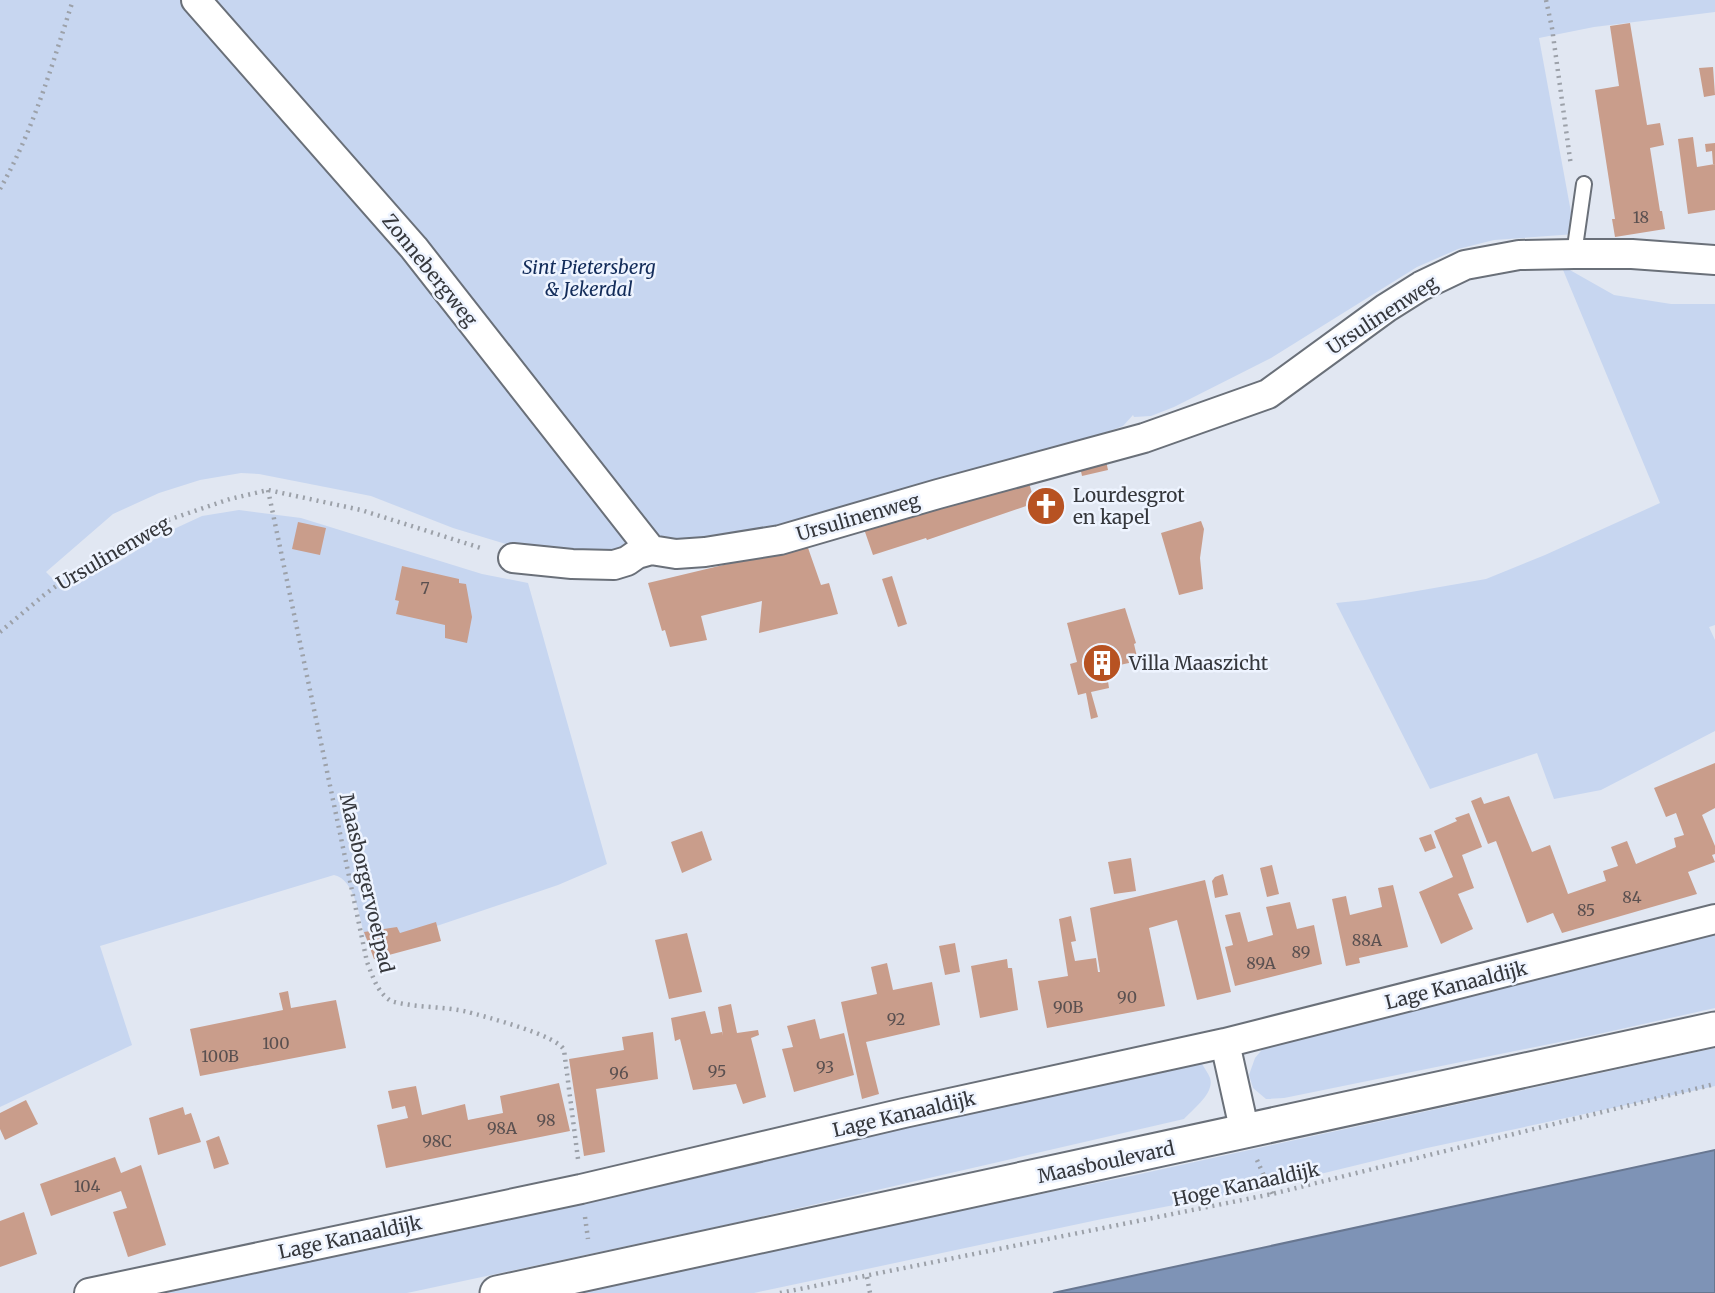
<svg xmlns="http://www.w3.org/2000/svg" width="1715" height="1293" font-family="Merriweather,serif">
<rect width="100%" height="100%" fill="#e1e7f2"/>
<path fill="#c7d6f0" d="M0 0H1715V12L1594 27 1539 38 1575 234 1494 240 1458 249 1417 267 1271 358 1174 407 1151 416 1134 417 1133 415 1123 426 1061 449 846 517 599 558 549 557 453 528 371 496 259 474 241 473 200 480 159 493 113 514 46 572 56 582 115 564 161 535 202 516 239 510 301 518 482 574 528 583 607 864 558 885 407 936 369 940 365 937C359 918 356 880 334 875L100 946 132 1045 0 1107Z
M1561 265 1614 295 1671 304H1715V625L1709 627 1715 640V731L1601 790 1554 799 1537 753 1430 789 1336 603 1365 600 1486 579 1545 555 1660 503Z
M1715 929V1008L1594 1035 1284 1098 1266 1099 1253 1088 1249 1075 1255 1058 1266 1045Z
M1715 1048V1086L1427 1148 1267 1187 1102 1219 754 1293H562L641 1274 1131 1176Z
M1175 1055 1201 1063C1204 1067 1208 1073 1210 1078 1215 1093 1193 1109 1184 1119L730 1224 407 1293H122Z"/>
<path fill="#7e93b6" stroke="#687791" stroke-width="2" d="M1715 1150V1293H1053Z"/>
<path fill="#c99d8b" d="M1630 23 1647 125 1660 123 1664 145 1650 148 1660 211H1662L1665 229 1615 237 1612 219H1615L1595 90 1619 86 1610 26Z
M1713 67 1715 95 1704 97 1699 68Z
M1693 137 1697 167 1715 164V210L1688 214 1678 139Z
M1715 143V164H1713L1712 151 1706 152 1705 144Z
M1105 456 1108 470 1082 476 1079 462Z
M1026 473 1035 503 927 540 926 538 873 555 864 529Z
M1201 521 1204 529 1200 558 1203 589 1179 595 1161 533Z
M298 522 326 528 320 555 292 549Z
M807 545 821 585 829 583 838 614 759 633 762 601 701 616 707 640 670 647 665 630 662 631 648 583Z
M402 566 459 579V583L466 584 472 617 467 643 445 638V625L396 614 399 601 395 600Z
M892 576 907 624 898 627 882 579Z
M1125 608 1136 643 1134 644 1138 661 1106 668 1109 688 1091 692 1098 717 1091 719 1086 693 1078 695 1070 664 1077 662 1067 623Z
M1715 763V808L1702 815 1715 846V854L1712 855 1715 862 1688 872 1697 894 1562 933 1553 913 1527 923 1496 841 1488 844 1471 801 1481 797 1484 804 1509 796 1532 852 1550 845 1568 894 1606 881 1603 871 1618 866 1611 847 1627 841 1636 864 1676 847 1674 838 1684 835 1676 813 1666 817 1654 788Z
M1469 813 1482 847 1462 855 1474 888 1458 894 1473 929 1441 944 1419 892 1453 877 1434 831 1457 821 1455 818Z
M702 831 712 860 682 873 671 842Z
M1431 834 1436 848 1425 852 1419 838Z
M1131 858 1136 891 1114 894 1108 862Z
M1272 865 1279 894 1267 897 1260 868Z
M1223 874 1228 895 1215 898 1212 881 1215 877Z
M1205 880 1231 992 1197 1000 1177 920 1149 928 1165 1006 1047 1028 1038 981 1068 976 1059 919 1071 916 1076 941 1071 942 1075 961 1096 958 1098 972H1100L1090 908Z
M1393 885 1408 947 1359 958 1360 963 1346 966 1332 899 1346 896 1350 915 1382 907 1378 888Z
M1290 902 1297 929 1314 925 1322 964 1235 986 1225 947 1233 945 1225 915 1240 912 1248 942 1273 935 1266 907Z
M436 922 441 941 374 959 364 932 397 927 400 933Z
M687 933 702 992 669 999 655 940Z
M955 943 960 972 945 975 939 946Z
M1007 959 1008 968H1012L1018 1010 980 1018 971 966Z
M887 963 893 990 932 982 940 1025 866 1042 879 1094 862 1099 841 1002 877 994 871 967Z
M288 991 291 1008 336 1000 346 1048 200 1076 190 1029 283 1010 279 993Z
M731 1004 737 1033 758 1030 759 1035 751 1038 766 1097 743 1104 736 1084 693 1090 680 1039 675 1041 671 1018 705 1011 711 1034 722 1032 723 1036 718 1007Z
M815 1019 820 1039 844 1033 854 1075 794 1092 782 1049 793 1047 787 1026Z
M653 1032 658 1079 596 1089 605 1152 584 1156 569 1059 624 1050 622 1037Z
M559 1083 570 1131 386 1168 377 1125 408 1118 405 1106 392 1109 388 1091 416 1086 422 1115 465 1104 468 1120 503 1113 500 1096Z
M26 1100 38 1124 5 1140 0 1129V1113Z
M183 1107 185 1115 191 1113 201 1142 158 1155 149 1118Z
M219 1136 229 1164 214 1169 206 1141Z
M115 1157 121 1173 141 1165 166 1245 128 1257 113 1212 127 1208 121 1191 51 1216 40 1184Z
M24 1212 37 1254 0 1267V1221Z"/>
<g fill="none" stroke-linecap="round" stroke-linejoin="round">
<g stroke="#6a7079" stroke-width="18">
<path id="service" d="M1574 254 1584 184"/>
</g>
<g stroke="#6a7079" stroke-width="32">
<path id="minor" d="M196 0 414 248 651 550
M513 558 572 564 614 565 627 561 637 554 651 550 676 554 705 552 780 540 938 494 1144 438 1268 394 1386 308 1421 286 1465 265 1519 255 1574 254H1632L1715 260
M1225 1043 1245 1133
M89 1293 581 1189 904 1113 1225 1043 1715 919"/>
</g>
<g stroke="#6a7079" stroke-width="37">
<path id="tertiary" d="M497 1293 1715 1029"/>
</g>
<path stroke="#9ca1a9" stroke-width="4.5" stroke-dasharray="2 5" stroke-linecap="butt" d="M1546 0 1552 28 1571 166
M0 189C34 129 52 65 73 0
M268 490 367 962C373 977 377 992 391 1001 415 1008 443 1006 468 1012 486 1017 557 1035 564 1050L578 1159
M0 632 44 595 79 569 159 523 230 499 268 490 361 510 484 549
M1257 1160 1272 1194
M585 1217 588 1239
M867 1277 870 1293
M780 1293 1272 1194 1715 1084"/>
<use href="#service" stroke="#fff" stroke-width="14"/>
<use href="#minor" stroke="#fff" stroke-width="28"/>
<use href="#tertiary" stroke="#fff" stroke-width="33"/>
</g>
<defs>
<g id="church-disc" transform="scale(2.0125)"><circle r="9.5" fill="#b75222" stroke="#eef4ff"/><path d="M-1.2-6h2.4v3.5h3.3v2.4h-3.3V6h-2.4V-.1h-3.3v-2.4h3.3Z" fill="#fff"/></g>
<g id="building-disc" transform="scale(2.0125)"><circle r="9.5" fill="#b75222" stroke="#eef4ff"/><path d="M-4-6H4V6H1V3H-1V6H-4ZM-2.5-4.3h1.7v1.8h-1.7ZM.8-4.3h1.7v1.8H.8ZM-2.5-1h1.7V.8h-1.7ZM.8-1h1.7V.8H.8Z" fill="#fff"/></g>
</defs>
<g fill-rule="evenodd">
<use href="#church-disc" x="1046" y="506"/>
<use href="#building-disc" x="1102" y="663"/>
</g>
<g text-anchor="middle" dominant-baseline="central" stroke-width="5" stroke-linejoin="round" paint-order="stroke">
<g font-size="16" fill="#5a5050">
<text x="1641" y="217">18</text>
<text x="425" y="588">7</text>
<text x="1632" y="897">84</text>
<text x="1586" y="910">85</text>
<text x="1367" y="940">88A</text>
<text x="1301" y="952">89</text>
<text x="1261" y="963">89A</text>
<text x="1127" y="997">90</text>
<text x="1068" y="1007">90B</text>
<text x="896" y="1019">92</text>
<text x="276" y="1043">100</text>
<text x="220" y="1056">100B</text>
<text x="825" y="1067">93</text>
<text x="717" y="1071">95</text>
<text x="619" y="1073">96</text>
<text x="546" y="1120">98</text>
<text x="502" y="1128">98A</text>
<text x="437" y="1141">98C</text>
<text x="87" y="1186">104</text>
</g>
<g font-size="19" font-style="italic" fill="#132c5a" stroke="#eef4ff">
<text x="589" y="267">Sint Pietersberg<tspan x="589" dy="22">&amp; Jekerdal</tspan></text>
</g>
<g font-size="19" fill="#35373c" stroke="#eef4ff">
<text transform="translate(430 270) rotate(51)">Zonnebergweg</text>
<text transform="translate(1382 315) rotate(-33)">Ursulinenweg</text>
<text transform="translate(858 517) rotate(-16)">Ursulinenweg</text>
<text transform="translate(113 553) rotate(-30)">Ursulinenweg</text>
<text transform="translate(367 883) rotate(77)">Maasborgervoetpad</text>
<text transform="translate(1456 985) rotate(-14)">Lage Kanaaldijk</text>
<text transform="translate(904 1114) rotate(-13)">Lage Kanaaldijk</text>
<text transform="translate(1106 1162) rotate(-12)">Maasboulevard</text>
<text transform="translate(1246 1184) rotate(-12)">Hoge Kanaaldijk</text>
<text transform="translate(350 1237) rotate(-12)">Lage Kanaaldijk</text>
</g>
<g font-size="19" fill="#35373c" stroke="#eef4ff" text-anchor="start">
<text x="1073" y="495">Lourdesgrot<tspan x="1073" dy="22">en kapel</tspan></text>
<text x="1129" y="663">Villa Maaszicht</text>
</g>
</g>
</svg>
